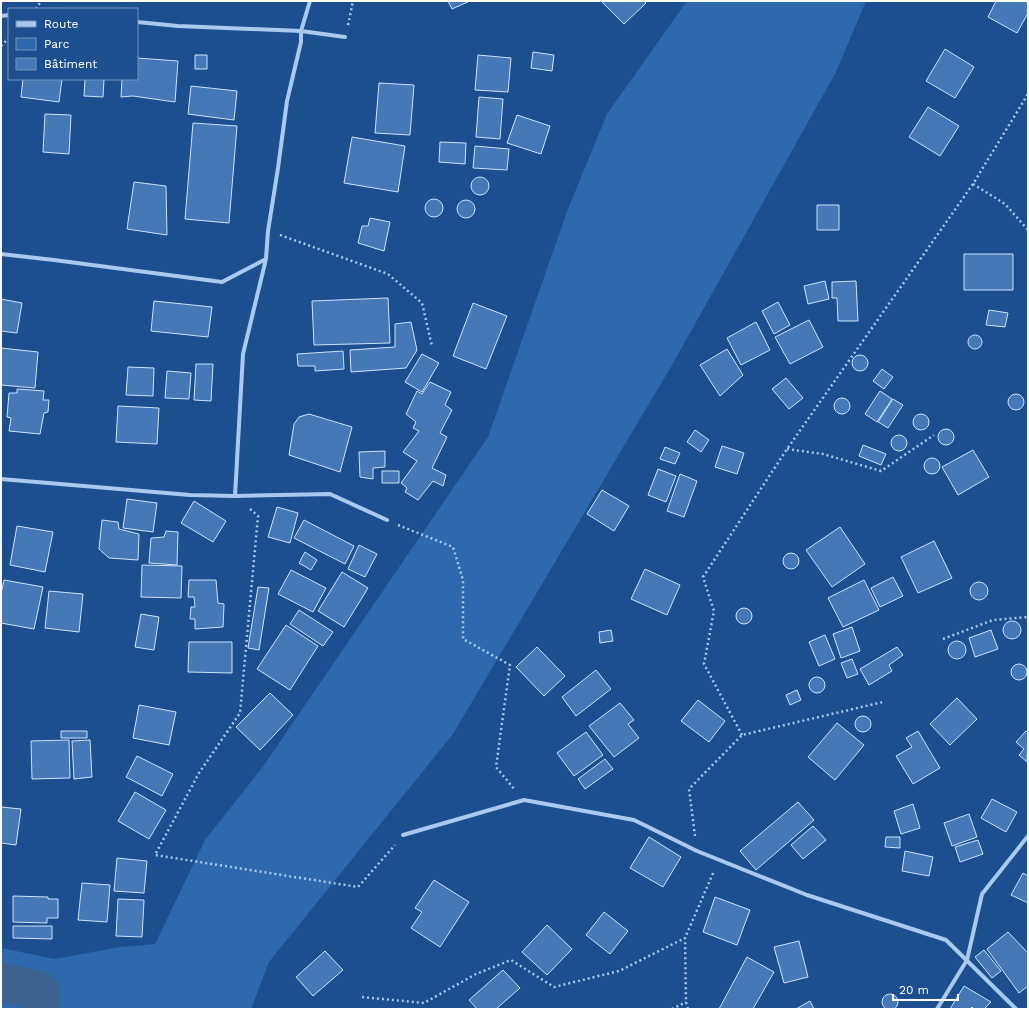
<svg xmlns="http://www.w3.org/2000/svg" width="1029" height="1010" font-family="'Work Sans',sans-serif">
<rect width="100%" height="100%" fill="#1b4f8f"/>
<path fill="#2e69ad" d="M687 1H866L836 72 732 258 672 365 453 734 269 962 251 1009H1V948L55 959 120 947 155 944 205 840 262 768 488 437 568 209 607 114Z"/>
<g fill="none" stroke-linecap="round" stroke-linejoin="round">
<path stroke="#3c6290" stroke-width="39" d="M1 982 40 991 41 1009"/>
</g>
<path fill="#4478b7" stroke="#cfe3fa" d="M448 1H470L452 9Z
M601 1H644L646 3 624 24Z
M996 1H1025L1028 3V13L1017 33 988 17Z
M945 49 974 67 955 98 926 81Z
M533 52 554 55 552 71 531 68Z
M195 55H207V69H195Z
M478 55 511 58 508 92 475 90Z
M137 58 178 61 175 102 133 96 121 97 122 79H137Z
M23 79H62L59 102 21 97Z
M85 79H104L103 97 84 96Z
M379 83 414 85 410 135 375 133Z
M191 86 237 91 234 120 188 114Z
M479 97 503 99 500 139 476 137Z
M928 107 959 126 940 156 909 137Z
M45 114 71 115 69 154 43 152Z
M517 115 550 126 541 154 507 143Z
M193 123 237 126 229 223 185 219Z
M352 137 405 146 398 192 344 183Z
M440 142 466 143 465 164 439 162Z
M475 146 509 149 507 170 473 168Z
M471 186a9 9 0 1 1 18 0a9 9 0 1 1-18 0Z
M134 182 166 186 167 235 127 229Z
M425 208a9 9 0 1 1 18 0a9 9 0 1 1-18 0Z
M457 209a9 9 0 1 1 18 0a9 9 0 1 1-18 0Z
M817 205H839V230H817Z
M370 218 390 222 384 251 358 243 362 226H368Z
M964 254H1013V290H964Z
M825 281 829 299 808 304 804 286Z
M856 281 858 321H838L837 298H832V282Z
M388 298 390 343 314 345 312 301Z
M1 299 22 303 17 333 1 331Z
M154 301 212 307 208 337 151 331Z
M778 302 790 325 774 334 762 311Z
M473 303 507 316 486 369 453 356Z
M989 310 1008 313 1005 327 986 325Z
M809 320 823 347 790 364 775 337Z
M411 322 417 350 406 368 351 372 350 350 395 347V324Z
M756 322 770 350 741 365 727 338Z
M968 342a7 7 0 1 1 14 0a7 7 0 1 1-14 0Z
M1 348 38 352 35 388 1 385Z
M727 349 743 375 720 396 700 365Z
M343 351 344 369 315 371V366H298L297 354Z
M422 354 439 363 422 392 405 382Z
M852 363a8 8 0 1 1 16 0a8 8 0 1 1-16 0Z
M196 364H213L211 401 194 400Z
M128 367 154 368 153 396 126 395Z
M882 369 893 377 884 389 873 381Z
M167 371 191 373 189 399 165 398Z
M786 378 803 398 789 409 772 389Z
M430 382 451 392 445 405 452 410 440 433 447 437 432 468 446 475 443 486 433 481 418 500 405 492 407 488 401 483 417 461 403 452 419 431 413 428 416 422 406 414 417 391 422 394Z
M17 389 44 391 43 400H49L48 412 44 413 40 434 9 431 11 418 7 417 9 393H17Z
M880 391 892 399 877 422 865 414Z
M1008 402a8 8 0 1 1 16 0a8 8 0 1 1-16 0Z
M834 406a8 8 0 1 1 16 0a8 8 0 1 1-16 0Z
M893 399 903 405 888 428 878 422Z
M118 406 159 408 157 444 116 442Z
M913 422a8 8 0 1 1 16 0a8 8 0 1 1-16 0Z
M309 414 352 427 340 472 289 455 294 424 299 417Z
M938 437a8 8 0 1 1 16 0a8 8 0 1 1-16 0Z
M695 430 709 440 701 452 687 442Z
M891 443a8 8 0 1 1 16 0a8 8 0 1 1-16 0Z
M863 445 886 454 881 465 859 456Z
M722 446 744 453 737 474 715 467Z
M665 447 680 453 675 464 660 459Z
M973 450 989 477 958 495 942 467Z
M385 451V467L373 468V479L360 477 359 452Z
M924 466a8 8 0 1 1 16 0a8 8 0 1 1-16 0Z
M658 469 676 476 666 502 648 495Z
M382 471H399V483H382Z
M680 474 697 481 684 517 667 511Z
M602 490 629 506 614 531 587 514Z
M127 499 157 503 153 532 123 528Z
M194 501 226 521 213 542 181 523Z
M277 507 298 513 290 543 268 537Z
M102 520 118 522 119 529 139 534 138 560 109 558 99 549Z
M304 520 354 546 345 564 294 538Z
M17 526 53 532 45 572 10 565Z
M840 527 865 564 832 587 806 550Z
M166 531 178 532 177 565 149 563 151 538 164 537Z
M934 541 952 578 918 593 901 557Z
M359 545 377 554 365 577 348 569Z
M305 552 317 560 311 570 299 563Z
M783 561a8 8 0 1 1 16 0a8 8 0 1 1-16 0Z
M142 565 182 566 181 598 141 597Z
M645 569 680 585 667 615 631 599Z
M291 570 326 588 313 612 278 594Z
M342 572 368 588 344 627 318 611Z
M893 577 903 596 880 607 871 588Z
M4 580 43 587 34 629 1 623V594Z
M189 580H216L218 603 224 604 223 627 195 629V619H190L191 607H195L194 597H188Z
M864 580 879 610 843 627 828 598Z
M970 591a9 9 0 1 1 18 0a9 9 0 1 1-18 0Z
M258 587 269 588 259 650 248 648Z
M49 591 83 594 79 632 45 628Z
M736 616a8 8 0 1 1 16 0a8 8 0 1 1-16 0Z
M299 610 333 632 323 646 290 624Z
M141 614 159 617 154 650 135 647Z
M1003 630a9 9 0 1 1 18 0a9 9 0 1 1-18 0Z
M286 625 318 646 290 690 257 669Z
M852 627 860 651 841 658 833 634Z
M611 630 613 641 600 643 599 632Z
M991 630 998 649 975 657 969 638Z
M825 635 835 659 819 666 809 642Z
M948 650a9 9 0 1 1 18 0a9 9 0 1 1-18 0Z
M189 642H232V673L188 672Z
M537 647 565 676 544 696 516 667Z
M897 647 903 655 889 665 892 671 869 685 860 669Z
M852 659 858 674 847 678 841 663Z
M1011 672a8 8 0 1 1 16 0a8 8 0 1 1-16 0Z
M596 670 611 689 576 716 562 697Z
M809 685a8 8 0 1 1 16 0a8 8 0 1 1-16 0Z
M797 690 801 700 790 705 786 695Z
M270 693 293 715 260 750 236 727Z
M957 698 977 719 950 745 930 724Z
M698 700 725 721 709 742 681 721Z
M620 703 634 720 628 724 639 738 614 757 589 726Z
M139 705 176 712 169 745 133 738Z
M855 724a8 8 0 1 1 16 0a8 8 0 1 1-16 0Z
M837 723 864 745 835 780 808 757Z
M61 731H87V738H61Z
M918 731 940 768 913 784 896 756 912 747 906 738Z
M1026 731 1028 733 1027 762 1019 755 1024 749 1016 742Z
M586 732 603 755 574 776 557 753Z
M69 740 70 778 32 779 31 741Z
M90 740 92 777 74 779 72 741Z
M137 756 173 774 162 796 126 777Z
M605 759 613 769 585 789 578 779Z
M135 792 166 810 149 839 118 821Z
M992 799 1017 812 1006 832 981 818Z
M798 802 814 820 756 870 740 851Z
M913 804 920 828 901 834 894 811Z
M1 807 21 809 16 845 1 843Z
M969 814 977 837 952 846 944 823Z
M813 826 826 840 803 859 791 845Z
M649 837 681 857 663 887 630 868Z
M886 837H900V848L885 847Z
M978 840 983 854 960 862 955 847Z
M905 851 933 857 929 876 902 871Z
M117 858 147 861 144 893 114 891Z
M1023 873 1028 876V903L1011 895Z
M434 880 469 902 440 947 411 928 422 912 415 908Z
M82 883 110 885 107 922 78 920Z
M13 896 48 897V899H58V918H47V923L13 922Z
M715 897 750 910 737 945 703 932Z
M118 899 144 900 142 937 116 936Z
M604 912 628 931 610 954 586 935Z
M547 925 572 949 547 975 522 952Z
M13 926H52V939L13 938Z
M1008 932 1028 953V986L1019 993 987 949Z
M799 941 808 977 784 983 774 947Z
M984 950 1001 971 992 978 975 957Z
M325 951 343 970 313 996 296 977Z
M747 957 774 972 753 1009H719Z
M503 970 520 988 496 1009H477L469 1000Z
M964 986 991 1002 984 1009H974L972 1007 970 1009H950Z
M882 1002a8 8 0 1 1 16 0a8 8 0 1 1-16 0Z
M810 1001 814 1009H796Z"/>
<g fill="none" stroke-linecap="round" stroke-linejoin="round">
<path stroke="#a9c9ee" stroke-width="2.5" stroke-dasharray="2 3" stroke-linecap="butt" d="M36 9 41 1
M348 25 353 1
M1 46 9 38
M973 184 1005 204 1028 230
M280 235 388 274 422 303 432 346
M787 449 823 454 881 471 934 435
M250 509 258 516 240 713 199 773 155 855 358 887 395 845
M398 525 453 547 463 580V639L510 665 496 767 515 790
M943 639 993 620 1028 617
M742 735 704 664 714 611 703 577 787 449 973 184 1028 94
M695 836 689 789 742 735 883 702
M362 997 424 1003 476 974 511 960 554 987 619 971 685 938
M672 1009 686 1002
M688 1009 686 1002 685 938 714 871"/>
<path stroke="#a9c9ee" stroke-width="4" d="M1 16 9 15
M137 22 178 26 301 31 345 37
M1 254 54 260 222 282 266 259 243 354 235 496
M266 259 268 231 278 168 287 101 301 42V31L310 1
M1 479 190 495 235 496 330 494 387 520
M403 835 524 800 634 820 697 851 807 895 946 940 1016 1009
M937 1009 967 960 982 894 1028 836"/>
</g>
<rect width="1029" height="1010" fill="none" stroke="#ffffff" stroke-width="4"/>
<rect x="8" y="8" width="130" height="72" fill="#1b4f8f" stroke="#7695bc"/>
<rect x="16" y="21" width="20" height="6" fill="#a9c9ee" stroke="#7695bc"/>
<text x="44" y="28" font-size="12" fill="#ffffff">Route</text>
<rect x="16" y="38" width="20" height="12" fill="#2e69ad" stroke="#7695bc"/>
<text x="44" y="48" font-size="12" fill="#ffffff">Parc</text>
<rect x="16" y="58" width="20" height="12" fill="#4478b7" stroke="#7695bc"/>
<text x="44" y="68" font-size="12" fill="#ffffff">Bâtiment</text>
<path d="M893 994v6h65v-6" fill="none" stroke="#ffffff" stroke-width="2"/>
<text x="899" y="994" font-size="12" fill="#ffffff" stroke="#1b4f8f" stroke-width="3" paint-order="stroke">20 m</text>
</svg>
